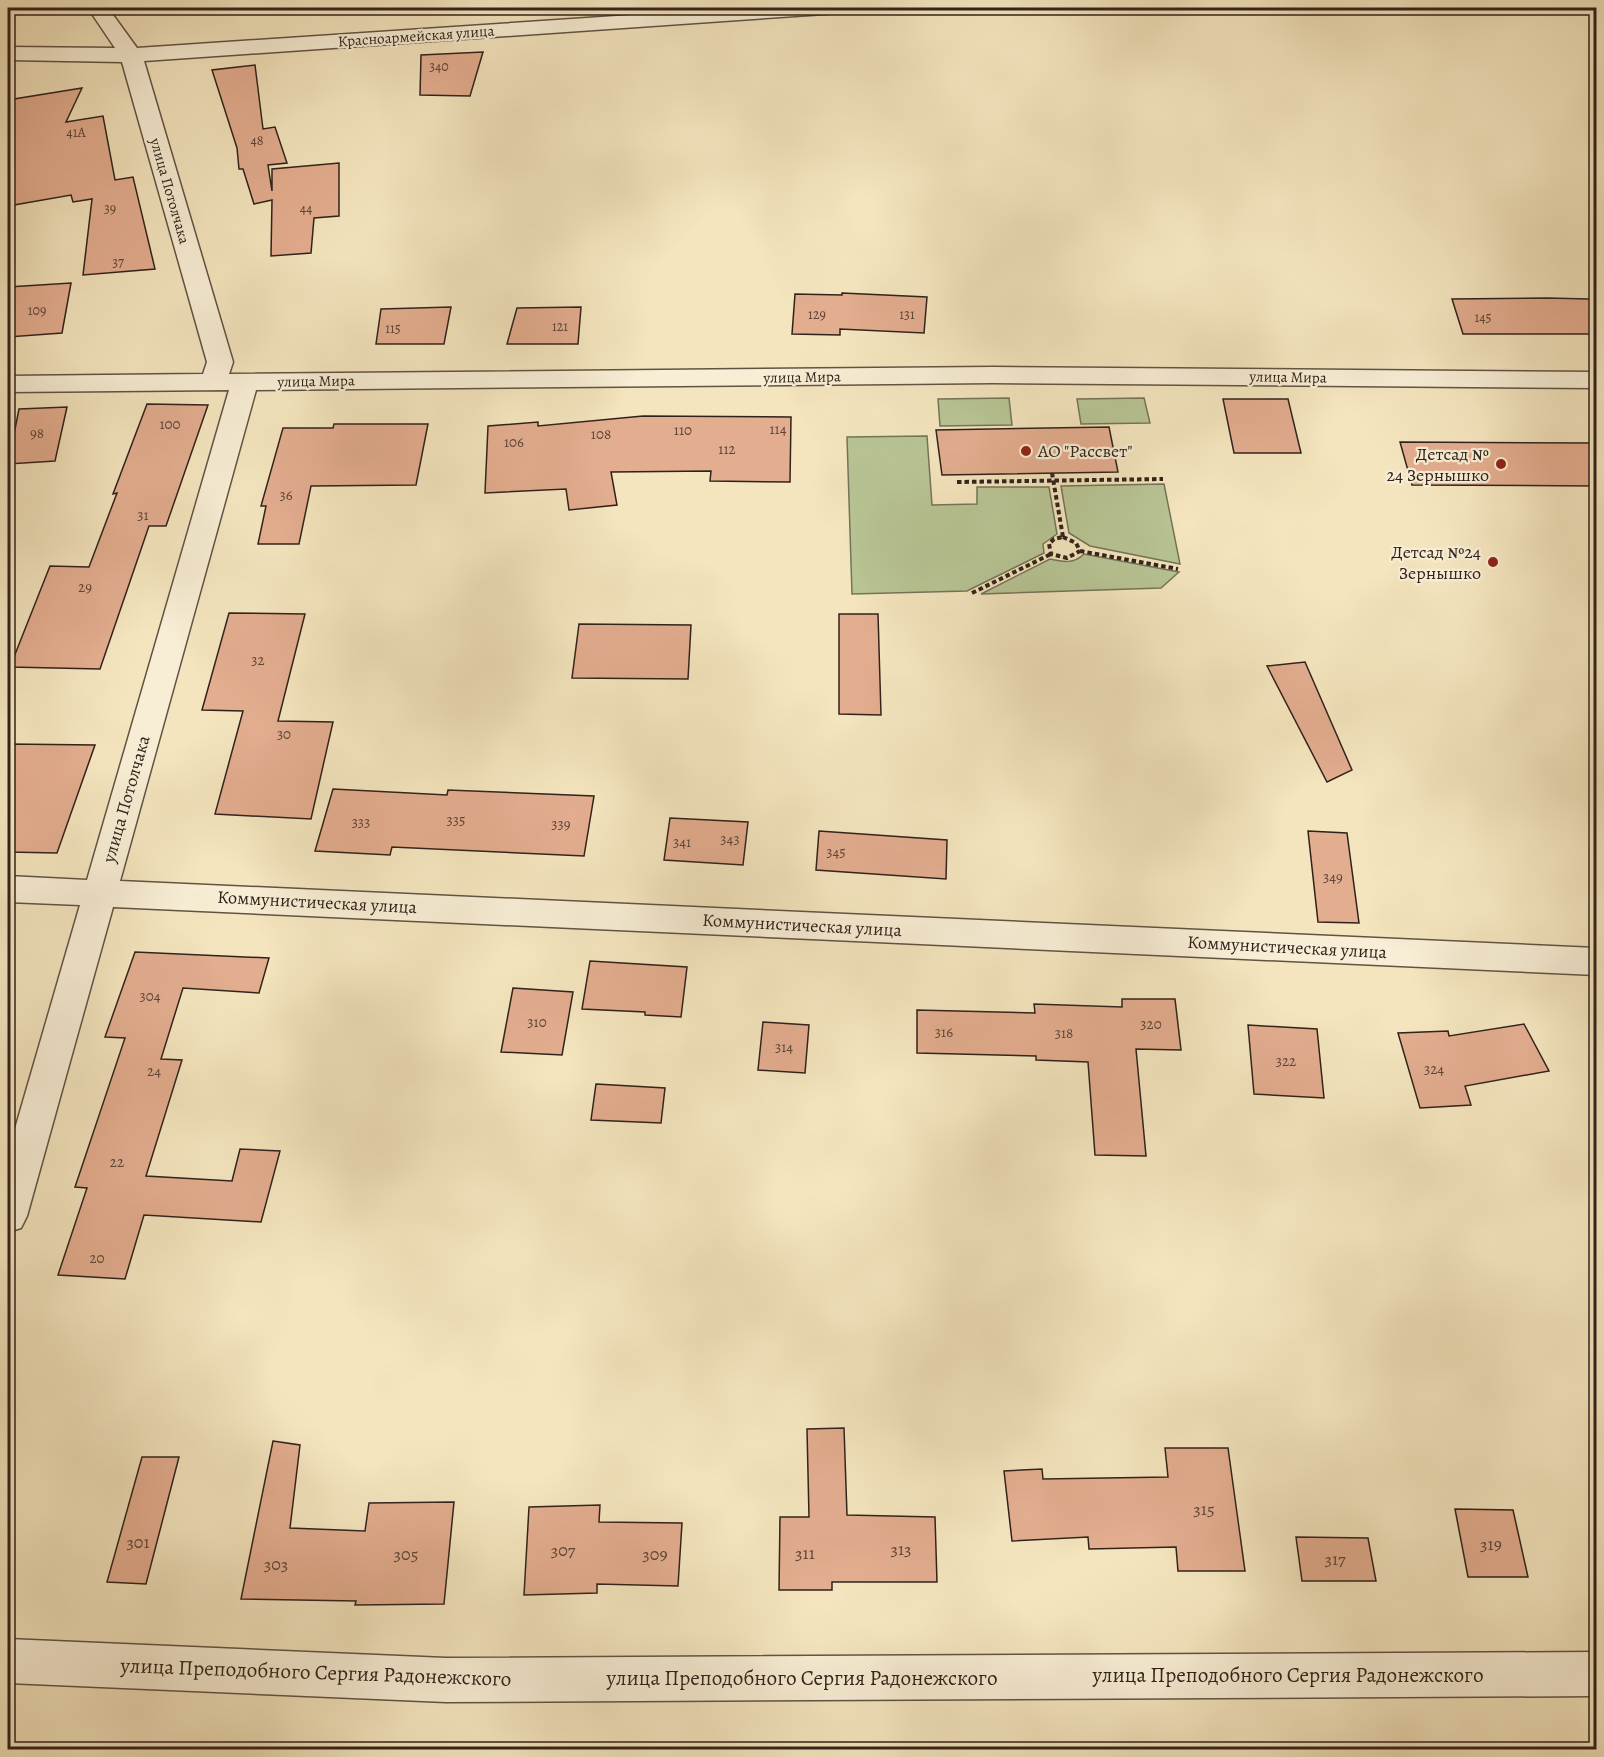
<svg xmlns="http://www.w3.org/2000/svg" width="1604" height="1757" font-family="Alegreya,serif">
<rect width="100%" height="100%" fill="#f4e5be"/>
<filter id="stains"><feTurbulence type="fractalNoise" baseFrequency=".00333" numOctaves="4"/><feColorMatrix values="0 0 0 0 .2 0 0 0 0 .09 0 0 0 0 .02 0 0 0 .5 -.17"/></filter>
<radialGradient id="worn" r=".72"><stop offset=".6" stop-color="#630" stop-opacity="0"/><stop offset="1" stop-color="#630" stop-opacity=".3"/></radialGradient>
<path fill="#b8c595" stroke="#747458" stroke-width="1.5" d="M1009 398 1012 425 940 426 938 399Z
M1144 398 1150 423 1081 424 1077 399Z
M927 436 932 505 977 504V487H1049L1057 534 1043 544 1044 553 967 591 852 594 847 437Z
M1164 484 1180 564 1090 546 1069 533 1061 486Z
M1084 554 1179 572 1161 588 981 594 1050 559C1063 562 1074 564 1084 554Z"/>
<path fill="#e3ad8f" stroke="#30221b" stroke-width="1.5" d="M483 52 470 96 420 95 421 55Z
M255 65 263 129 275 127 287 163 268 165 272 191V169L339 163V216L314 218 311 253 271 256 272 200 254 204 243 169H239L237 148 212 70Z
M82 88 66 122 103 116 115 180 133 177 155 269 83 275 92 199 73 202 71 195 8 206V100Z
M71 283 62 333 8 337V287Z
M842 293 927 297 924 333 840 329V335L792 334 795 294 842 295Z
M1547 298 1589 299 1596 316V334H1463L1452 299Z
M451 307 444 344H376L381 309Z
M581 307 578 344H507L517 308Z
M1223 399H1288L1301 453H1234Z
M147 404 208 405 166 526H149L100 669 10 667 50 566 89 567 117 493 113 494Z
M67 407 55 461 8 464 19 409Z
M643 416 791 417 790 482 710 481 711 471 611 472 617 505 569 510 566 489 485 493 488 426 538 422V426Z
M334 424H428L416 485 311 486 299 544H258L266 506H261L283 428H333Z
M1109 427 1118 472 942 475 936 430Z
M1400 442 1596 443V486L1412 485Z
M229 613 305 614 278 721 333 722 311 819 215 814 243 711 202 710Z
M839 614H878L881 715 839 714Z
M579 624 691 625 688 679 572 678Z
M1305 662 1352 770 1327 782 1267 666Z
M8 744 95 745 57 853 8 852Z
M333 789 447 795 448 790 594 796 584 856 392 847 390 855 315 851Z
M670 818 748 822 743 865 664 860Z
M819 831 947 840 946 879 816 870Z
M1308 831 1347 833 1359 923 1318 922Z
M135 952 269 958 259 993 183 988 161 1059 182 1060 146 1176 232 1181 240 1149 280 1151 261 1222 144 1215 125 1279 58 1275 87 1188 75 1187 125 1038 105 1037Z
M590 961 687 967 681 1017 645 1015V1012L582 1009Z
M513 988 573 992 562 1055 501 1052Z
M1122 999H1175L1181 1050 1136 1049 1146 1156 1095 1155 1088 1062 1036 1060V1056L917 1053V1010L1035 1013 1034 1004 1122 1007Z
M763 1022 809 1025 805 1073 758 1070Z
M1524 1024 1549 1071 1465 1086 1471 1105 1420 1108 1398 1033 1448 1031 1449 1036Z
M1248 1025 1317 1029 1324 1098 1254 1094Z
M596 1084 665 1088 661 1123 591 1120Z
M844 1428 847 1515 935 1517 937 1582H832V1590H779L780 1517H809L807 1429Z
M273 1441 300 1445 290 1528 365 1531 369 1503 454 1502 444 1604 355 1605 356 1601 241 1599Z
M1165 1448H1228L1245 1571H1178L1176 1547 1089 1549 1088 1537 1012 1541 1004 1471 1042 1469 1043 1479 1168 1477Z
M142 1457H179L146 1584 107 1582Z
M600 1505 599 1522 682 1523 678 1586 597 1584V1593L524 1595 529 1507Z
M1455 1509 1513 1510 1528 1577H1468Z
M1296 1537 1368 1538 1376 1581H1302Z"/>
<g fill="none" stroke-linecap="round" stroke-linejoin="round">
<g stroke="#615344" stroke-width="3">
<path id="minor" d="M88 8H108L137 48 737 8H836L833 13 825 14 144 61 233 362 229 374 993 367 1596 372V388L993 383 256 390 120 881 1596 948V975L113 907 27 1216 21 1228 8 1232V1153L80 905 8 902V876L87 880 229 390 8 392V376L203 374 207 362 122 62 8 60V47L115 48Z
M8 1639 446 1658 1596 1652V1696L446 1702 8 1683Z"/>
</g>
<path stroke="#30221b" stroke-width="4" stroke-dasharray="4.5 3" stroke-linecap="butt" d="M1052 473 1063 537
M957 482 1163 479
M1063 537 1076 543 1080 551 1067 558 1051 554 1049 544 1054 539Z
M1080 551 1178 569
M972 593 1051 554"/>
<use href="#minor" fill="#f8eed5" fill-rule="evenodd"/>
</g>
<g fill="#8f2418" stroke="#f8eed5" stroke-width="2">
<circle cx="1026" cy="451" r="6"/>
<circle cx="1501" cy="464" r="6"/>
<circle cx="1493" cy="562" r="6"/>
</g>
<g text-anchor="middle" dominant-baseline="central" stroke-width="4.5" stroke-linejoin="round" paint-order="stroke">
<g font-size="14" fill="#5d4538">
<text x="439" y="66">340</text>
<text x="76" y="132">41А</text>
<text x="257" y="140">48</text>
<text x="110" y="208">39</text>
<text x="306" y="208">44</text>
<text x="118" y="262">37</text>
<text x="37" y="310">109</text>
<text x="817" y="314">129</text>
<text x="907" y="314">131</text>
<text x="1483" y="317">145</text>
<text x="560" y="326">121</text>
<text x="393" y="328">115</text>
</g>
<g font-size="15" fill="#30221b" stroke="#f8eed5">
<text transform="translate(416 36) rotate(-4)">Красноармейская улица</text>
<text transform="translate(170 191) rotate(74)">улица Потолчака</text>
<text transform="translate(802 377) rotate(-1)">улица Мира</text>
<text transform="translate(1288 377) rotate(1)">улица Мира</text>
<text transform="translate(316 381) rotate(-1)">улица Мира</text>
</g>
<g font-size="15" fill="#5d4538">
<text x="170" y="424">100</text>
<text x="778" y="429">114</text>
<text x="683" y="430">110</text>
<text x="37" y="433">98</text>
<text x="601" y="434">108</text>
<text x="514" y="442">106</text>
<text x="727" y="449">112</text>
<text x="286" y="495">36</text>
<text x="143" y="515">31</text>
<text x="85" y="587">29</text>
<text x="258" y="660">32</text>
<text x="284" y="734">30</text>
<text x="456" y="820">335</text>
<text x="361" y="822">333</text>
<text x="561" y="824">339</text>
<text x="730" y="839">343</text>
<text x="682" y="842">341</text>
<text x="836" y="852">345</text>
<text x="1333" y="877">349</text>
<text x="150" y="996">304</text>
<text x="537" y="1022">310</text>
<text x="1151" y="1024">320</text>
<text x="944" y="1032">316</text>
<text x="1064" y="1033">318</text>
<text x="784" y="1047">314</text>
<text x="1286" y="1061">322</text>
<text x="1434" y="1069">324</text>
<text x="154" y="1071">24</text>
<text x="117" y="1162">22</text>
<text x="97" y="1258">20</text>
</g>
<g font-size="18" fill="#30221b" stroke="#f8eed5" text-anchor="end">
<text x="1038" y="451" text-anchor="start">АО "Рассвет"</text>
<text x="1489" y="454">Детсад №<tspan x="1489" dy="21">24 Зернышко</tspan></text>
<text x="1481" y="552">Детсад №24<tspan x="1481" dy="21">Зернышко</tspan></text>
</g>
<g font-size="18" fill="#30221b" stroke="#f8eed5">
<text transform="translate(126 799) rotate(-74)">улица Потолчака</text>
<text transform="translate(317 902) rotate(3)">Коммунистическая улица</text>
<text transform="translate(802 925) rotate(3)">Коммунистическая улица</text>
<text transform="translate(1287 947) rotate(3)">Коммунистическая улица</text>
</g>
<g font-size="18" fill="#5d4538">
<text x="1204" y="1509">315</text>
<text x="138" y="1542">301</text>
<text x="1491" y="1544">319</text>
<text x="901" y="1549">313</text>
<text x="563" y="1550">307</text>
<text x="805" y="1553">311</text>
<text x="406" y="1554">305</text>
<text x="655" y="1554">309</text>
<text x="1335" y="1559">317</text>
<text x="276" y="1564">303</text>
</g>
<g font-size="21" fill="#30221b" stroke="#f8eed5">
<text transform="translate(316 1672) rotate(2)">улица Преподобного Сергия Радонежского</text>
<text x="1288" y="1675">улица Преподобного Сергия Радонежского</text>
<text x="802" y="1678">улица Преподобного Сергия Радонежского</text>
</g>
</g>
<rect width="1604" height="1757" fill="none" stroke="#f4e5be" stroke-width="30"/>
<rect x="9" y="9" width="1586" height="1739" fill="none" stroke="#30221b" stroke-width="3"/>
<rect x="15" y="15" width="1574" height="1727" fill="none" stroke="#30221b" stroke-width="1.5"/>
<rect width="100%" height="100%" filter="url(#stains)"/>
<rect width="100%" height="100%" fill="url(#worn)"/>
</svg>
